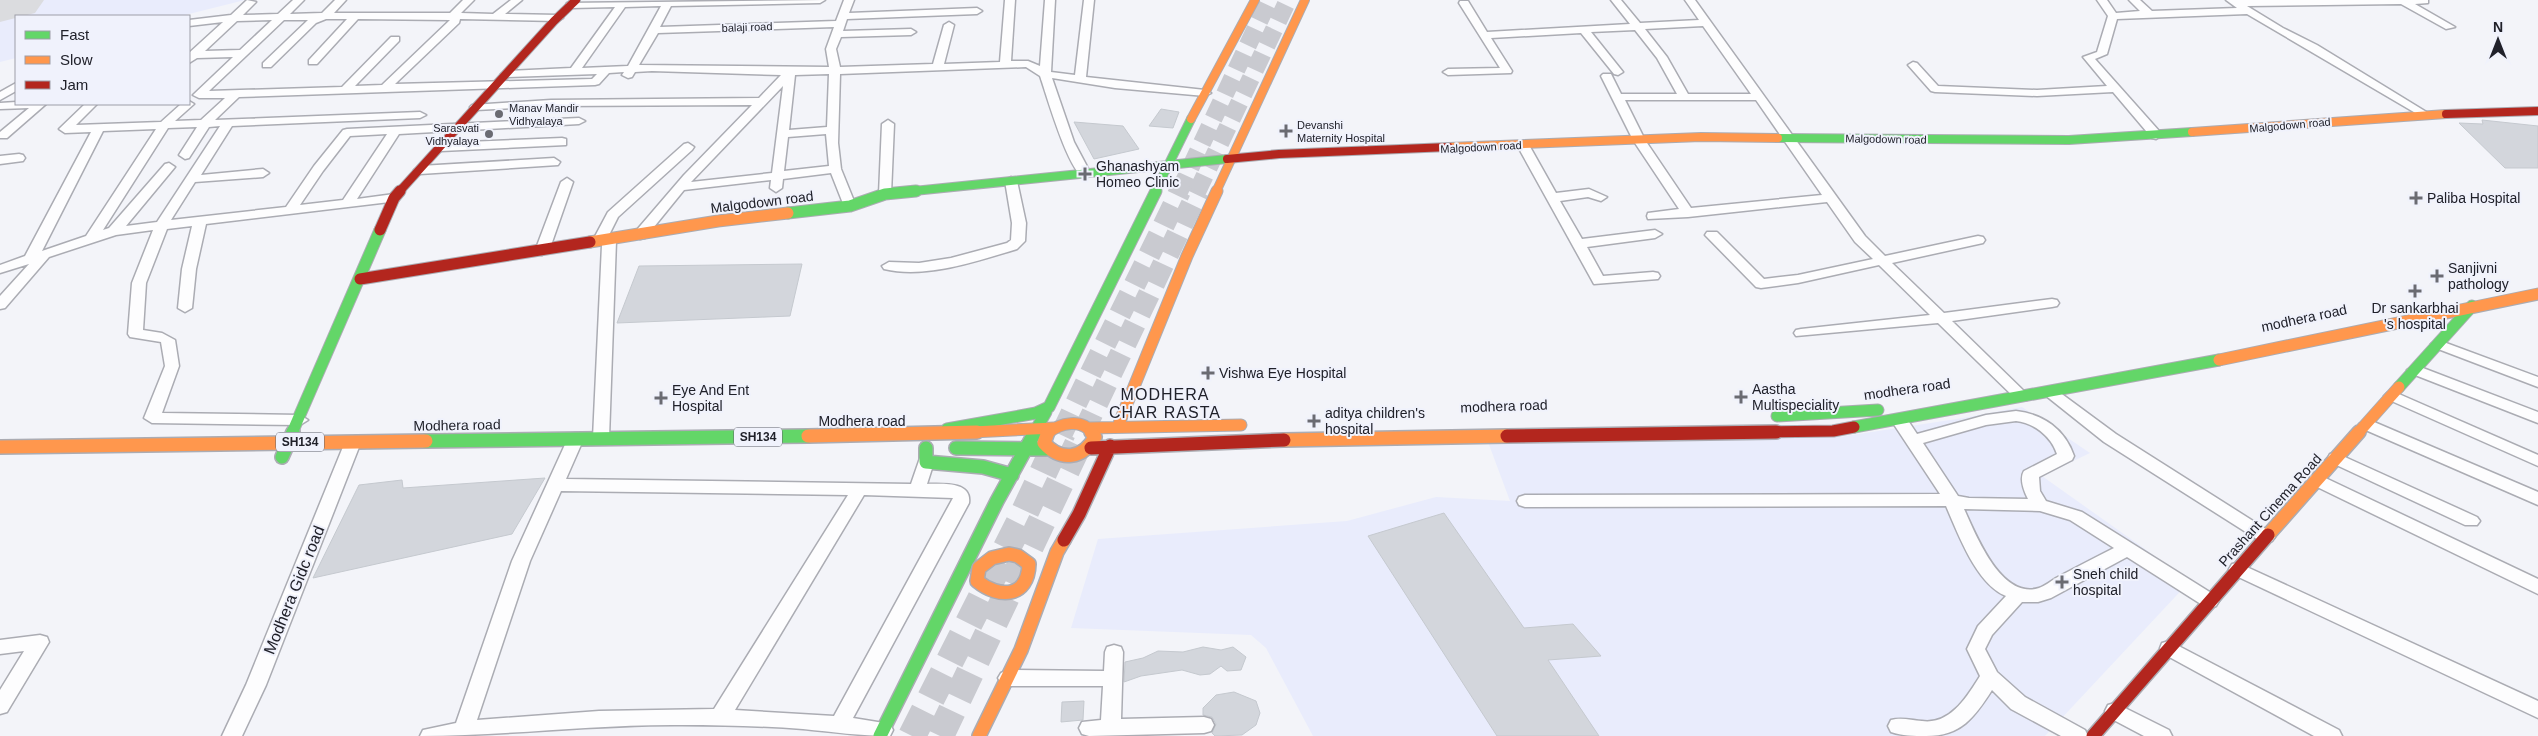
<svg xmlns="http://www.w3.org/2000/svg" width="2538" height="736" font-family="Arial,sans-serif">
<rect width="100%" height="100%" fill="#f3f4f9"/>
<path fill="#e9ecfc" d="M0 0H245L181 16H16V58L0 62Z
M2022 407 2090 453 2042 476 2190 581 2045 736H1313L1266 648 1251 635 1071 628 1098 539 1347 521 1436 497 1510 501 1488 442 1839 437 1963 418Z"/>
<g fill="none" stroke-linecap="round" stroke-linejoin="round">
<path fill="#dbdcdf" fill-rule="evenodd" d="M0 0H44L35 13 0 22Z"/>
</g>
<path fill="#d3d6dc" stroke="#c5c9cf" d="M1161 109 1179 112 1173 128 1149 126Z
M2482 120 2538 126V168H2505L2459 123 2483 124Z
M1074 122 1123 126 1139 149 1094 159Z
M802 264 790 316 617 323 639 266Z
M545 478 512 534 313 578 359 485 402 480 403 488Z
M1444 513 1524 628 1573 624 1601 656 1548 660 1599 736H1497L1368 536Z
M1203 647 1221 650 1233 647 1246 657 1241 670 1227 671 1221 666 1210 674 1200 675 1182 670 1141 676 1124 682 1125 662 1143 658 1158 651 1183 652Z
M1234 692 1256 701 1260 713 1256 725 1242 735 1215 736 1212 733 1216 724 1212 717 1203 715V708L1216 695Z
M1084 701 1083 720 1061 722 1062 702Z"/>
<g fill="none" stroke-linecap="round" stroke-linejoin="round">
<path stroke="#c9cad0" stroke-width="18" stroke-dasharray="18 9" stroke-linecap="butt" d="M1179 192 1269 0
M1197 192 1288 0"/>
<path stroke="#c9cad0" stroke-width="22" stroke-dasharray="22 11" stroke-linecap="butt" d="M1062 433C1100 352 1142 272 1180 191
M1083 433 1198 191"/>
<path stroke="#c9cad0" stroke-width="28" stroke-dasharray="28 14" stroke-linecap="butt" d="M912 736 1023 516 1062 432
M940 736 1084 432"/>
<g stroke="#abacb3" stroke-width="3">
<path id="street" d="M247 0 256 2 243 15 278 14 293 0H304L290 14 322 13 335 0H346L334 13H450L463 0H474L461 13 493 14 511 0H522L505 14 558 15 563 18 558 21 460 19 459 23 395 84 592 79 597 74 507 77 501 74 507 71 571 68 615 7 571 8 566 5 567 3 825 0 820 3 671 6 660 27 836 21 844 0H854L849 13 977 8 982 11 977 14 847 19 843 31 911 29 916 32 911 35 841 37 836 49 840 67 933 64 944 25 949 22 954 25 944 64 1000 62 1005 0H1015L1011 61H1028L1040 66 1045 0H1055L1051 72 1075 75 1084 0H1094L1086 77 1205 90 1211 93 1205 96 1115 88 1052 78 1074 142 1091 174 1085 178C1069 174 1046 93 1040 76L1026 67 840 74 838 143 841 169 856 206 855 209 850 210 844 206 831 173 783 179 782 188 776 192 770 188 771 180 684 190 645 238 640 239 633 235 635 232 684 175 752 105 551 106 476 110 470 107 472 105 551 100 759 98 781 75 652 71 635 72 632 77 628 78 622 75 624 72 609 73 599 84 595 85 239 97 215 120 420 112 426 115 420 118 232 126 201 175 263 169 269 173 263 177 195 182 171 220 286 207 314 166 343 130 347 129 579 118 585 121 579 124 399 134 357 199 394 194 398 195 400 198 398 201 206 224 196 269 192 308 185 312 178 308 182 269 192 226 167 229 146 283 143 330 162 333 175 340 179 366 162 413 300 415 308 420 300 425 152 423 144 418 165 366 161 342 130 337 128 334 132 283 153 230 116 235 49 257 5 308 0 309V296L29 264 0 273V265L25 256 91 132 65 133 59 129 85 104H97L76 125 161 122 181 104H189V101L194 104 175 121 201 120 225 98H199L193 95 233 57 197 58 189 63V53L223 22 189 26V20L231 15ZM661 6 628 66 582 68 625 7ZM326 19H347L309 60V64H317L358 19 450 20 382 85 355 86 399 41V37H391L342 87 209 91 284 20H308L263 63V67H271L316 23ZM272 20 240 50 205 51 237 21ZM834 27 826 49 829 67 639 65 658 33ZM829 74 827 127 789 130 795 75ZM783 86 772 173 691 182 692 181ZM220 126 157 222 126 226 175 167 169 163 165 164 109 228 103 230 168 128 197 127 179 155 185 159 189 158 209 127ZM156 129 86 236 42 251 103 131ZM387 134 343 200 300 205 323 171 350 136ZM826 134 829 166 784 171 788 137Z
M1611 0H1621L1640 23 1699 20 1685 0H1695L1865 236 1885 256 1978 236 1983 237 1985 240 1983 243 1892 263 1944 313 2052 299 2057 300 2059 303 2057 306 2052 307 1952 321 2027 394 2030 397 2027 400H2017L1938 323 1796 336 1794 333 1796 330 1801 329 1930 315 1879 265 1798 283 1761 288 1756 287 1705 235 1707 232H1717L1764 279 1798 275 1873 259 1855 242 1827 202 1688 217 1648 219 1647 216 1648 213 1679 209 1633 140 1601 76 1603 74H1611L1621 94H1677L1657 58 1635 30 1591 32 1623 72 1618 75 1614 74 1581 33 1491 38 1512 71 1511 73 1448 75 1443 72 1448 69 1500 68 1459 3 1460 1H1468L1487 32 1630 24ZM1703 26 1751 94H1688L1667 57 1645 29ZM1625 100H1756L1822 195 1691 208 1645 140Z
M2097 0H2107L2116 13 2140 11 2129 0H2140L2152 11 2237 8 2226 0H2428V3L2415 4 2455 27 2446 29 2401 4 2247 6 2283 28 2317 45 2428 113 2430 115 2424 118 2247 14 2117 19 2107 54 2095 59 2160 132 2162 135 2156 139 2152 138 2113 92 2037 96 1935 92 1931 91 1908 65 1913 62 1917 63 1938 86 2037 90 2107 86 2083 57 2097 52 2108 16Z
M16 83V91L0 100V92Z
M16 102V104H46L7 138H0V132L29 108 0 109V103Z
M888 120 894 124 891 194 885 198 879 194 882 124Z
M562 138 566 139V145L441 151 435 147 441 143Z
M1523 141 1529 145 1556 193 1589 189 1607 197 1601 201 1588 197 1560 201 1582 239 1655 230 1662 234 1655 238 1587 247 1603 276 1653 272 1658 273 1660 276 1658 279 1594 284 1517 145Z
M688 143 694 147 692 150 618 217 608 237 616 241 609 438 607 442H595L593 438 602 245H594L592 242 608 212 684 144Z
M19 154 23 155 25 158 23 161 0 164V156Z
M554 158 560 162 558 165 420 174 414 170 420 166Z
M1011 177 1017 181 1026 223 1025 241 1017 249C977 261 926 279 884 269L882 266 889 262 919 263 951 258 1007 243 1011 240 1012 223 1005 181Z
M567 178 573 182 549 251 542 255 537 254 535 251 561 182Z
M2438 340 2538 377V387L2433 347 2431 344Z
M2415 365 2538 412V423L2410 373 2407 370Z
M2050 387 2055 389 2116 434 2272 533 2275 537 2272 541 2266 543 2260 541 2104 442 2045 395 2042 392Z
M2392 391 2538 455V466L2387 399 2384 396 2387 393Z
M2016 411C2043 414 2065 429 2074 456L2072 460 2039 477 2040 491 2046 501 2082 512 2216 596 2219 601 2216 606 2210 608 2204 606 2127 557 2051 598 2038 602H2022L1992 635 1985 649 1997 672 2025 697 2085 730 2088 736H2061L2011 709 1992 690C1974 718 1961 736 1926 736 1914 736 1902 736 1891 732L1888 726 1891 720C1901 717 1911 720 1922 721 1950 725 1967 697 1980 676L1967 649 1978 626 2006 596C1976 584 1958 533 1946 506L1525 507 1519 505 1517 501 1519 497 1525 495 1940 494 1891 420 1893 416H1905L1917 434 1986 415ZM2016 421C2034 423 2051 436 2057 454L2024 471C2019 479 2024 491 2028 499L1969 498 1958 496 1923 443 1986 425ZM1964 509 2040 511 2070 520 2114 548C2094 558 2075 568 2056 578 2051 581 2045 586 2039 588 2001 600 1976 535 1964 509Z
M2367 419 2538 492V505L2361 428 2359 424Z
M576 433 582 434 584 438 566 479 911 484 920 458H932L934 462 927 484C942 484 972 481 969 503L853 718 890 724 893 730 890 736C861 736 832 732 803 729 763 726 722 725 682 725 594 724 507 736 420 736L423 730 456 723 512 561 568 438 570 434ZM561 491 848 495 714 709 599 711 477 720 530 561ZM864 495 953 498 834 716 735 710Z
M353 437 359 438 361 442 266 685 242 736H222L246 685 345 442 347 438Z
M2336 453 2477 517 2480 521 2477 525H2465L2330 462 2328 458 2330 454Z
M2317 474 2538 579V594L2311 484 2309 480 2311 476Z
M2238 563 2538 701V718L2232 574 2229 569 2232 564Z
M40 635 47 637 49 642 7 712 0 714V690L24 651 0 654V640Z
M2169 641 2339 730 2342 736H2314L2162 653 2160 648 2162 643Z
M1114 645 1121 647 1123 652 1121 719 1204 717 1211 719 1214 725 1211 731 1204 733 1089 736 1082 734 1079 728 1082 722 1101 720 1103 686H1008L1001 683 998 678 1001 673 1008 670 1104 671 1105 652 1107 647Z
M2115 703 2169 730 2172 736H2144L2108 717 2105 711 2108 705Z"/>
</g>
<g stroke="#abacb3" stroke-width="10">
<path id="fast-far2" d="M1778 138 2069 140 2192 132
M904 192 1227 159
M1155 192 1191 119"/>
</g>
<g stroke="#abacb3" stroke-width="13">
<path id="fast-far1" d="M788 213 850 206 885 194 916 191
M2399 387 2472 306
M1777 416 1878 410
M1854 427 2219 360
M947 429 1036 413 1049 407 1156 191
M292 433 380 230
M1034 433 1046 412"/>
</g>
<g stroke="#abacb3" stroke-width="16">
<path id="fast" d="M426 441 808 436
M926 448V462L983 467 1012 475
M956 448 1046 449
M282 457 293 432
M880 736 997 501 1035 432"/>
</g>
<g stroke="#abacb3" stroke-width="10">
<path id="slow-far2" d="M1191 119 1255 0
M2192 132 2446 114
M1449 147 1701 137 1778 138
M1216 192 1305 0"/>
</g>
<g stroke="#abacb3" stroke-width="13">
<path id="slow-far1" d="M590 242 718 221 788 213
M2219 360 2538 294
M1118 426 1187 256 1217 191
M1089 428 1241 425
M952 433 1054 428
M1048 433C1060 423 1082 418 1092 433
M2358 433 2399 387"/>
</g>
<g stroke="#abacb3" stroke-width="16">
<path id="slow" d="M1048 432 1044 443C1061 462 1083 459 1095 437L1091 432
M808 436 977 432
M1284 440 1507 436
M0 447 426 441
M2268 535 2359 432
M979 736 1021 650 1057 552 1064 540"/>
</g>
<g stroke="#abacb3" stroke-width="10">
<path id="jam-far2" d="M2446 114 2538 111
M1227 159 1279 154 1449 147
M399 192 554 21 576 0"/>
</g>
<g stroke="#abacb3" stroke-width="13">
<path id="jam-far1" d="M380 230 394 198 400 191
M360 279 590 242
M1695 433 1833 431 1854 427"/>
</g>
<g stroke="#abacb3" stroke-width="16">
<path id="jam" d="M1507 436 1776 432
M1091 448 1284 440
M1064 540 1079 514 1110 446
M2093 736 2268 535"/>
</g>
<use href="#street" fill="#fdfdfe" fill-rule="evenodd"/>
<use href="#fast-far2" stroke="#63d668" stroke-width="8"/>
<use href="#fast-far1" stroke="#63d668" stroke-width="11"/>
<use href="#fast" stroke="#63d668" stroke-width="13"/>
<use href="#slow-far2" stroke="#ff974d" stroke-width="8"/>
<use href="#slow-far1" stroke="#ff974d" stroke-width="11"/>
<use href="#slow" stroke="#ff974d" stroke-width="13"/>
<use href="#jam-far2" stroke="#b3261e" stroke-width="8"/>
<use href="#jam-far1" stroke="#b3261e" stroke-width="11"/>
<use href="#jam" stroke="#b3261e" stroke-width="13"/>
<g stroke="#abacb3" stroke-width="16" stroke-linecap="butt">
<path id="slow-bridge" d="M1009 554 1018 556 1029 564C1028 598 999 599 977 581L979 568 992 558Z"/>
</g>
<use href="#slow-bridge" stroke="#ff974d" stroke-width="13"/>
</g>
<g fill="#6a6b72" stroke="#f0f2fc" stroke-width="2">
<circle cx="499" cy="114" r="5"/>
<path d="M1283.5 123.5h5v5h5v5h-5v5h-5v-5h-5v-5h5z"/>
<circle cx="489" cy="134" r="5"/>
<path d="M1082.5 166.5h5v5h5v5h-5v5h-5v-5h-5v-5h5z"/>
<path d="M2413.5 190.5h5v5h5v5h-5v5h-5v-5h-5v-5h5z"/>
<path d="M2434.5 268.5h5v5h5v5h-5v5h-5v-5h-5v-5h5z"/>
<path d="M2412.5 283.5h5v5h5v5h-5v5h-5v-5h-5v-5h5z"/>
<path d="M1205.5 365.5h5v5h5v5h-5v5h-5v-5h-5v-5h5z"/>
<path d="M1738.5 389.5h5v5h5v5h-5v5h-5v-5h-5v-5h5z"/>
<path d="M658.5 390.5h5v5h5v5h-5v5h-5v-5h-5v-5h5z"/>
<path d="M1311.5 413.5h5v5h5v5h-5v5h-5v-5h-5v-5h5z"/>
<path d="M2059.5 574.5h5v5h5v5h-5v5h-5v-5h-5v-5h5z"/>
</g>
<g text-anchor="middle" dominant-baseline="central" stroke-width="4" stroke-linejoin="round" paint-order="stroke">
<g font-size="11" fill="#20212a" stroke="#f0f2fc">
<text transform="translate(747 27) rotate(-2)">balaji road</text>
<text transform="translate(2290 125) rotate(-5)">Malgodown road</text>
<text transform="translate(1886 139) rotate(1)">Malgodown road</text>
<text transform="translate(1481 147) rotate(-3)">Malgodown road</text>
</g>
<g font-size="11" fill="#20212a" stroke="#f0f2fc" text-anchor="start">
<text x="509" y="108">Manav Mandir<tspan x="509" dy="13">Vidhyalaya</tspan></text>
<text x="1297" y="125">Devanshi<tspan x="1297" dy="13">Maternity Hospital</tspan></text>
<text x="479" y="128" text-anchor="end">Sarasvati<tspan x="479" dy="13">Vidhyalaya</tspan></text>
</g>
<g fill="#f0f2fc" stroke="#5e6069" stroke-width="1">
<rect x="734" y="427.5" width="48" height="19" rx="4"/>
<rect x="276" y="432.5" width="48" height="19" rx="4"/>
</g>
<g font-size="12" font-weight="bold" fill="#20212a">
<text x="758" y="437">SH134</text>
<text x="300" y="442">SH134</text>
</g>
<g font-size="14" fill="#20212a" stroke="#f0f2fc" text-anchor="start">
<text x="1096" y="166">Ghanashyam<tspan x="1096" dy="16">Homeo Clinic</tspan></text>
<text x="2427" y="198">Paliba Hospital</text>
<text x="2448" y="268">Sanjivni<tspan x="2448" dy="16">pathology</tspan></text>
<text x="2415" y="308" text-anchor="middle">Dr sankarbhai<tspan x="2415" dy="16">'s hospital</tspan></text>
<text x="1219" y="373">Vishwa Eye Hospital</text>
<text x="1752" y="389">Aastha<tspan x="1752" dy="16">Multispeciality</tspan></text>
<text x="672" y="390">Eye And Ent<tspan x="672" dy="16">Hospital</tspan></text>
<text x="1325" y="413">aditya children's<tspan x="1325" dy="16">hospital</tspan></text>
<text x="2073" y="574">Sneh child<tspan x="2073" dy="16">hospital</tspan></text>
</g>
<g font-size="14" fill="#20212a" stroke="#f0f2fc">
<text transform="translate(762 202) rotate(-7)">Malgodown road</text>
<text transform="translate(2304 318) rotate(-12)">modhera road</text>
<text transform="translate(1907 389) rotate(-8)">modhera road</text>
<text transform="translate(1504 406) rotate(-2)">modhera road</text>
<text x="862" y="421">Modhera road</text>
<text transform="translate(457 425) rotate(-1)">Modhera road</text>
<text transform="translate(2270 510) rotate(-48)">Prashant Cinema Road</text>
</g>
<g font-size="16" letter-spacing="1" fill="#20212a" stroke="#f0f2fc">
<text x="1165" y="394">MODHERA<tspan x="1165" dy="18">CHAR RASTA</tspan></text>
</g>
<g font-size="16" fill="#20212a" stroke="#f0f2fc">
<text transform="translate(294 590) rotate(-68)">Modhera Gidc road</text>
</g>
</g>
<rect x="15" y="15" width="175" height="90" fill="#f0f2fc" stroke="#9d9ea8"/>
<rect x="25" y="31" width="25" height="8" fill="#63d668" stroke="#9d9ea8"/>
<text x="60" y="40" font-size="15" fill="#20212a">Fast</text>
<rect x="25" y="56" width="25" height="8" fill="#ff974d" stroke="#9d9ea8"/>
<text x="60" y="65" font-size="15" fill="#20212a">Slow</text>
<rect x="25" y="81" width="25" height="8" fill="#b3261e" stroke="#9d9ea8"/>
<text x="60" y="90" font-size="15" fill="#20212a">Jam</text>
<g transform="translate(2498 40)" stroke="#f0f2fc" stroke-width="4" paint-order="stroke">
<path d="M0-4L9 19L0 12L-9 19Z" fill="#20212a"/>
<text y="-8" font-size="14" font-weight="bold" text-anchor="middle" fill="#20212a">N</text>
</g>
</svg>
